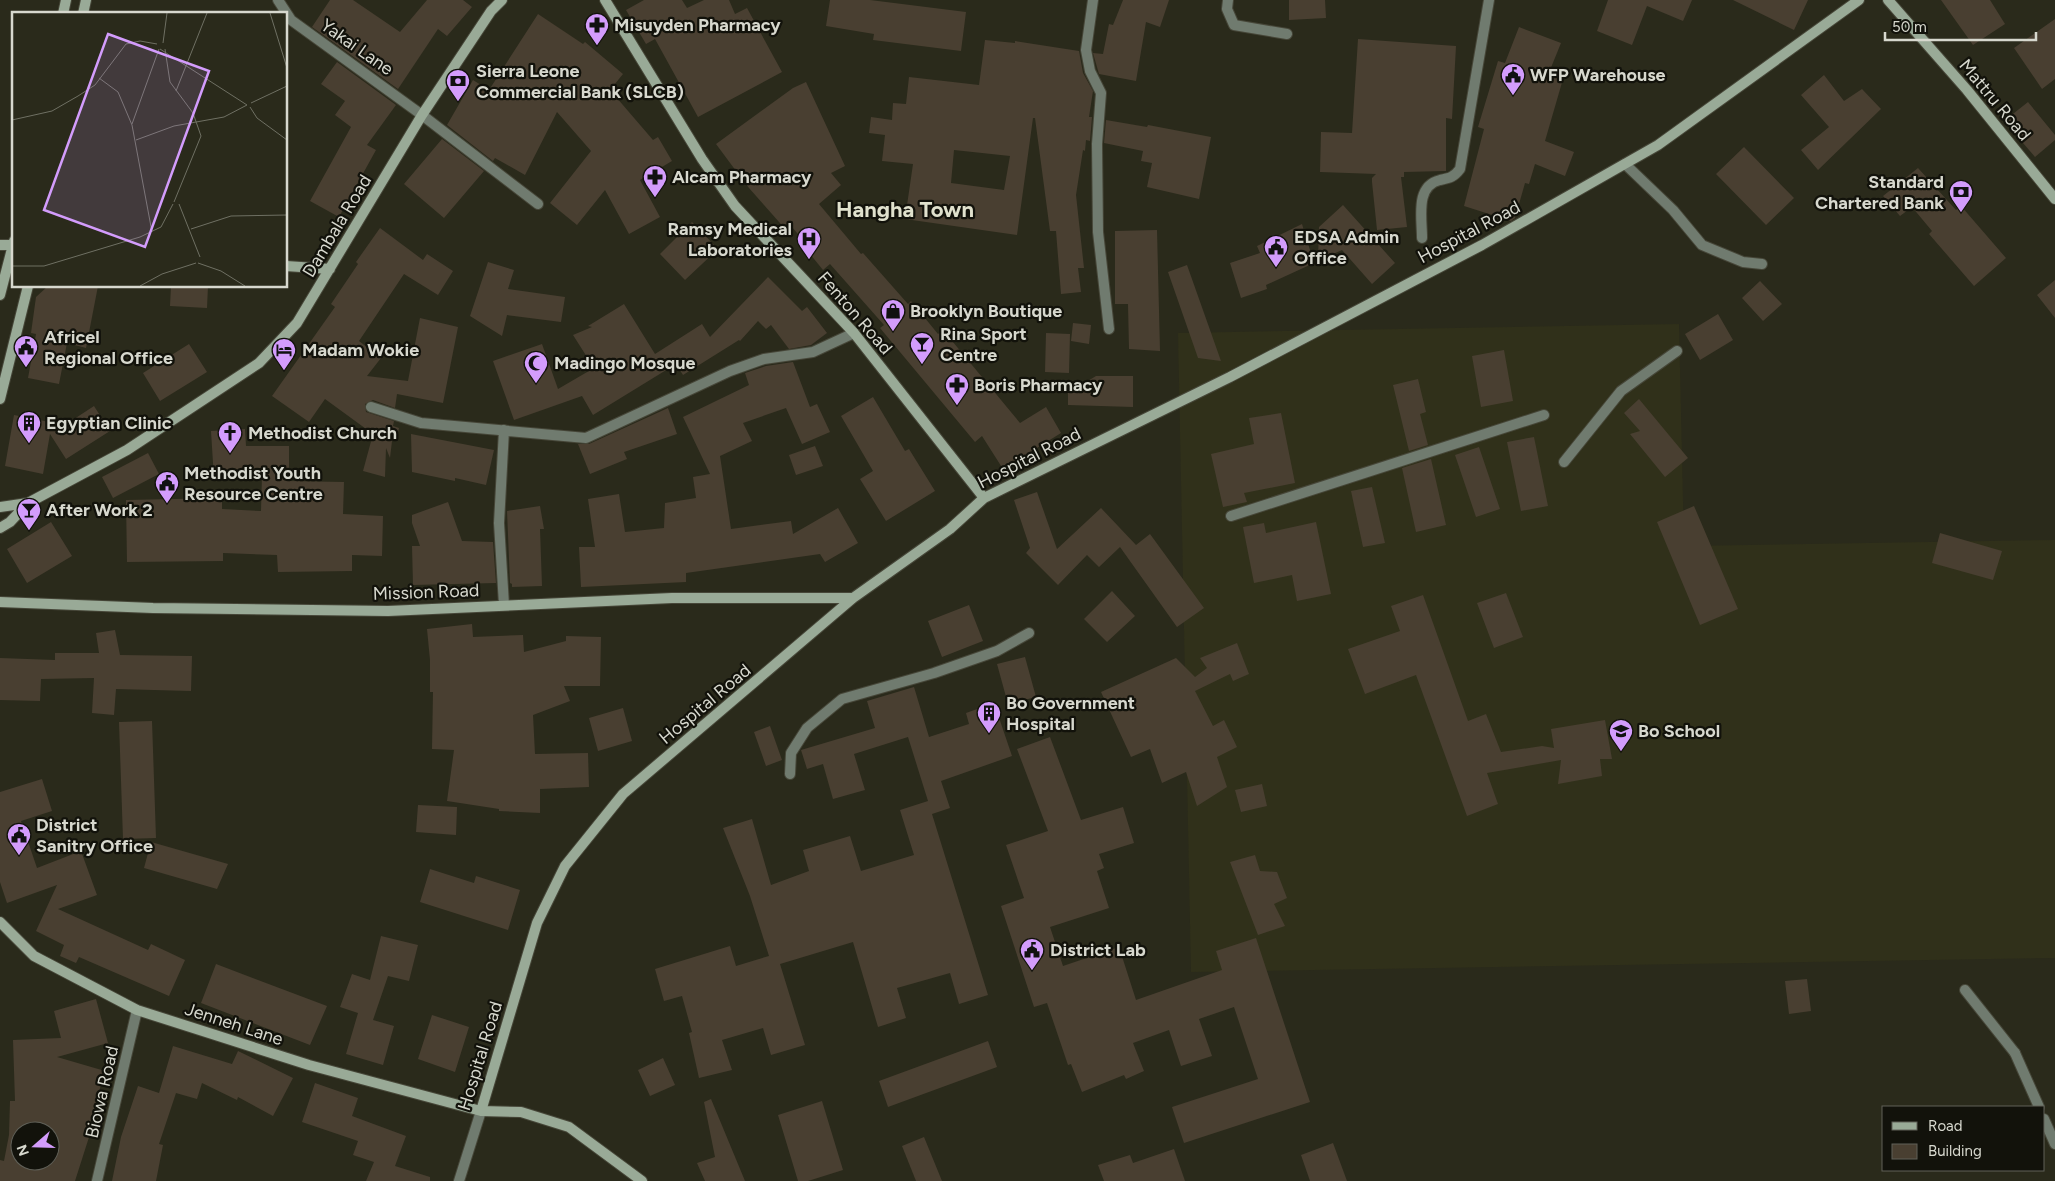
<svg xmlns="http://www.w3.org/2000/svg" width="2055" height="1181" font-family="Figtree,sans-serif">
<rect width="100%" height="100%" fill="#2a2a1b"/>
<path fill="#30301a" d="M1679 324 1684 546 2055 540V958L1191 972 1178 333Z"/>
<path fill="#493f31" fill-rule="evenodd" d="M330 0H353L400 32 427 0H463L472 7 447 36 438 29 398 89 312 27Z
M644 0H682L687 8 704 0H729L735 14 747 8 782 72 698 117 655 39 646 44 626 10Z
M830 0H870L966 12 961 51 873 40 874 34 826 26Z
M1123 0H1169L1160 27 1146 22 1136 81 1099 74 1093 53 1103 54 1109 24 1113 25Z
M1289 0H1325L1326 18 1289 20Z
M1608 0H1692L1683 21 1647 6 1632 45 1597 31Z
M1733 0H1808L1794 30Z
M1941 0H1990L2005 24 1973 45Z
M538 14 583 44 585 42 623 74 610 90 653 140 658 137 672 161 640 180 660 217 629 234 605 190 577 225 550 203 591 151 557 112 525 175 495 158 493 161 447 125 473 80 489 90Z
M2055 19V79L2042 89 2014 48Z
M1519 27 1561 43 1548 75 1563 79 1545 141 1574 152 1565 176 1535 164 1529 184 1525 183 1515 218 1511 221 1464 206 1484 129 1478 127 1498 61 1505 63Z
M1358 39 1456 46 1452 119 1446 118V171L1404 172V177H1401L1407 227 1377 230 1372 182V178L1376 174 1320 172 1321 132 1352 133Z
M985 40 1015 43V41L1079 51 1083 73 1093 91 1089 117H1092L1090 141 1086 140 1085 151 1083 150 1076 195 1084 268H1078L1081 292 1061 294 1056 231H1050L1035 118H1033L1017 235 905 219 913 164 882 161 885 135 869 133 871 117 892 120 893 103 906 104 909 77 979 85ZM954 150 1010 156 1004 190 951 183Z
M337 62 396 105 367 145 376 150 339 217 310 201 351 127 335 115 345 101 321 84Z
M1824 75 1844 101 1862 89 1881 109 1818 170 1801 150 1829 127 1801 95Z
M806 82 845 166 831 173 841 185 819 204 861 254 863 253 908 304 911 301 938 334 943 330 1020 423 1046 407 1061 433 1003 469 982 436 975 442 880 328 884 325 830 264 823 270 810 254 813 252 792 227 787 231 749 188 740 176 741 174 739 175 716 144 793 88Z
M2028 102 2055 135V140L2035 157 2004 121Z
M1106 120 1147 127 1148 125 1211 137 1199 199 1147 187 1152 163 1141 161 1143 151 1104 143Z
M442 139 484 171 444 218 404 184Z
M1744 147 1794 198 1766 225 1716 174Z
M1918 168 1956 210 1961 206 2006 258 1974 286 1929 234 1932 231 1912 207 1900 216 1883 196Z
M1343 205 1395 263 1372 284 1342 250 1318 261 1319 227Z
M692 222 718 249 685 280 660 254Z
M1302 224 1314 263 1266 285 1267 289 1241 298 1230 263 1260 253 1257 246Z
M380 228 423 260 427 254 453 271 438 295 404 274 359 341 381 358 367 376 408 381 420 318 458 327 443 403 397 394 395 408 373 400 365 404 366 412 394 421 393 426 399 428 396 441H392L390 458 386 448 385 477 363 471 373 434 325 399 309 422 272 396 335 307 331 304 358 264 356 262Z
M1157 230 1160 351 1129 349 1128 304H1115V231Z
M488 262 514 270 508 289 565 297 561 322 507 315 502 336 470 316Z
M1187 265 1221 361 1198 358 1168 272Z
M768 277 802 311 807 307 827 333 811 345 789 349 771 325 766 329 758 321 740 341 739 340 683 375 676 364 593 415 582 396 514 420 493 361 542 344 558 389 594 368 573 335 592 327 588 326 624 304 655 354 702 324 710 337Z
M2055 280V318L2037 295Z
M1760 281 1782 304 1763 321 1742 298Z
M48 286H98L86 348 67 343 59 384 28 378 36 334 31 333 36 297Z
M171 286H208L207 308 170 306Z
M1718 314 1733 340 1700 360 1685 334Z
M1073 323 1091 325 1089 344 1071 341Z
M1046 333 1070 334 1069 373 1045 372Z
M189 344 207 372 160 401 143 373Z
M1504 350 1513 401 1481 407 1472 356Z
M793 362 810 407 817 404 830 432 802 444 786 408 743 423 752 441 720 456 731 529 791 521 793 534 838 508 858 543 825 562 820 554 686 573V582L581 587 579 547H595L588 499 619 494 625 532 664 528 665 503 696 498 693 477 710 474 683 417 749 385 745 373 766 366Z
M1096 376H1133V407L1068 405V393Z
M1418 379 1426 412 1420 414 1428 445 1409 451 1393 385Z
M873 397 905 451 909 449 935 491 886 521 860 479 873 471 841 416Z
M1639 399 1688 458 1665 477 1630 434 1640 431 1624 413Z
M94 406 110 431 66 459 50 434 43 474 5 466 14 415 65 425Z
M668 408 677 434 624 452 627 459 590 474 578 444H589Z
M1281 413 1295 483 1244 493 1247 502 1223 507 1211 454 1254 444 1249 418Z
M245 429 246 446H289V481L344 482 343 514 383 516 382 556 352 555V571L278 572 277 555 223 553V561L127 562 126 500 222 498V509L261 511 262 475 214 479 211 431Z
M411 434 494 450 486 485 455 478V481L412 472Z
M1534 437 1548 506 1521 511 1507 442Z
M815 446 823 466 796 475 789 455Z
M1479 447 1500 509 1476 517 1455 455Z
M148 453 159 474 113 498 102 477Z
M1431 459 1446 525 1416 532 1402 468Z
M1372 487 1385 543 1363 547 1351 491Z
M1037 492 1057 549 1101 508 1136 545 1150 534 1204 608 1177 627 1120 547 1099 567 1087 555 1058 585 1026 553 1030 548 1014 500Z
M448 502 462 541 493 542 496 583 413 585 412 546H420L412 523V515Z
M540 506 544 529H540L542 586 512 587V584L510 583 507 511Z
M1694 506 1738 609 1700 625 1657 522Z
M51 522 72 556 27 583 7 549Z
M1316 522 1331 594 1297 601 1292 575 1254 583 1243 527 1264 523 1266 533Z
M1940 533 2002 551 1993 580 1932 563Z
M1112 591 1135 616 1107 642 1084 619Z
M1506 593 1523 637 1494 648 1477 603Z
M1423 595 1468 721 1486 714 1501 752 1542 746 1554 748 1551 729 1605 720 1612 759H1600L1602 776 1558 784 1561 760 1487 773 1498 804 1467 816 1416 675 1365 694 1348 649 1400 631 1391 606Z
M969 605 983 641 942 657 928 621Z
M472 624 473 637 523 635 524 652 566 641V636L601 637 600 686H564L570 701 533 715 535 754 588 753 589 787 540 789V813L499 811V809L447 801 454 750 432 749 433 692H430V660L427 629Z
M115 630 120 655 192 656 191 691 116 689 114 715 92 713 94 678 41 679 40 701 0 700V658L55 660V653H99L96 633Z
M1237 643 1249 674 1233 681 1230 674 1195 691 1213 726 1224 720 1237 747 1217 757 1227 787 1197 806 1186 772 1162 783 1150 749 1131 757 1101 692 1176 658 1195 677 1207 668 1200 658Z
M1025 657 1036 697 1008 704 997 664Z
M914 687 929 737 969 724 966 713 994 703 1012 756 941 781 950 808 932 814 988 995 959 1004 950 973 897 988 906 1018 878 1027 853 942 780 964 805 1045 771 1055 763 1028 722 1040 732 1070 699 1078 689 1033 692 1032 682 996 664 1001 655 969 730 946 736 966 769 956 750 896 723 828 752 819 771 885 809 871 803 850 850 836 861 871 914 855 900 810 928 801 908 737 854 754 865 790 833 799 823 764 807 769 801 750 875 728 867 701Z
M623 708 632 741 598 751 589 718Z
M152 721 156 838 123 839 119 722Z
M770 726 782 760 766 766 754 732Z
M1050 737 1081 820 1123 807 1134 843 1099 854 1104 868 1097 871 1109 908 1050 927 1063 966 1119 947 1136 1000 1222 970 1216 951 1256 938 1310 1102 1184 1143 1172 1107 1258 1079 1234 1007 1199 1019 1212 1056 1181 1066 1169 1030 1133 1043 1144 1071 1126 1079 1124 1075 1082 1092 1071 1064 1068 1065 1047 1003 1034 1007 1001 906 1024 898 1006 845 1048 831 1017 749Z
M42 779 52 811 21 821 37 868 81 851 97 895 58 909 148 950 151 944 185 960 169 996 79 957 76 963 60 956 64 945 36 931 57 885 7 903 0 882V792Z
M1262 784 1267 806 1241 812 1235 790Z
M418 805 457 807 456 835 416 832Z
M151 842 228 864 217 889 144 868Z
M1255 855 1260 871 1277 872 1287 898 1274 904 1285 926 1258 935 1230 862Z
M430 869 474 883 476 876 520 890 508 930 420 902Z
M381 936 418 945 409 981 388 976 373 1020 394 1026 383 1065 346 1054 358 1013 340 1007 352 974 370 980Z
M216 964 327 1006 310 1045 201 1003Z
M1807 979 1811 1011 1789 1014 1785 981Z
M96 999 108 1043 57 1057 105 1071 87 1133 90 1134 75 1181H0V1160L4 1161 9 1135 10 1101H15L13 1040 61 1038 54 1011ZM20 1131H50V1161H20Z
M432 1015 469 1027 455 1072 418 1059Z
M988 1041 997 1067 888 1107 879 1081Z
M173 1046 232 1064 238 1051 293 1078 273 1116 238 1097 237 1100 202 1083 197 1099 176 1093 159 1144 163 1145 156 1181H112L121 1137 138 1086 159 1093Z
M663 1058 675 1085 650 1096 638 1070Z
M315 1083 358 1098 352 1116 406 1136 395 1166 430 1177V1181H366L374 1162 353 1155 358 1141 302 1122Z
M711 1099 745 1181H705L697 1163 715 1157 704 1102Z
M822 1101 843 1170 808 1181H798L778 1115Z
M924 1137 942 1181H916L902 1146Z
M1333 1143 1347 1181H1310L1301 1155Z
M1174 1149 1185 1181H1104L1098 1165 1130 1155 1133 1163Z"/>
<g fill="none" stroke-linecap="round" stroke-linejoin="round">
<g stroke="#464638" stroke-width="12">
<path id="lane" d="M1228 0 1227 9 1234 25 1287 34
M422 115 538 204
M1625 164 1673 210 1702 245 1743 262 1762 264
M1422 238C1422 217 1415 186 1440 180 1450 178 1454 177 1460 169L1489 0
M1564 462 1621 391 1677 351
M790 774 791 753 807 728 842 699 934 673 997 651 1029 633
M2015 1053 2039 1107
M2044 1119 2055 1144"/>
</g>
<g stroke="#464638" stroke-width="12">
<path id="street" d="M278 0 291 20 422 115
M1093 0 1086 50 1090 71 1101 93 1097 144 1098 232 1109 329
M371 407 421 423 586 438 730 371 764 359 813 352 854 333
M504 430 499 523 504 605
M1231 516 1544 415
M1965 990 2015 1053
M97 1181 137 1010
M459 1181 481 1111"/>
</g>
<g stroke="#464638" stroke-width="12">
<path id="secondary" d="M605 0 702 159 735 206 854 333 984 498
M1888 0 1967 90 2055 199
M63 14 66 0
M83 14 86 0
M0 245H14
M286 266 330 269
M0 295 14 241
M0 399 28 286
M0 507 28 503
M0 528 10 522 28 503 127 450 259 363 297 323 422 115 491 11 502 0
M0 602 153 608 388 611 672 598H853
M0 922 34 956 137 1010 309 1065 481 1111 521 1112 569 1127 642 1181
M481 1111 537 923 565 866 623 794 853 598 950 529 984 498 1230 377 1482 245 1658 145 1859 0"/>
</g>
<use href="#lane" stroke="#707b6f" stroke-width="10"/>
<use href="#street" stroke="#707b6f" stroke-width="10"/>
<use href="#secondary" stroke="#99aa97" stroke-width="10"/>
</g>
<defs>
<g id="pharmacy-pin" transform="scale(1.25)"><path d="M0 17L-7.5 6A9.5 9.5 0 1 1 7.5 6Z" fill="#d39cfc" stroke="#12120b"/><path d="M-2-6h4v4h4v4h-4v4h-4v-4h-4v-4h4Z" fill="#111"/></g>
<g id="civic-pin" transform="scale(1.25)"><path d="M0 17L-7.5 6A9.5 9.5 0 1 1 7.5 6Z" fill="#d39cfc" stroke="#12120b"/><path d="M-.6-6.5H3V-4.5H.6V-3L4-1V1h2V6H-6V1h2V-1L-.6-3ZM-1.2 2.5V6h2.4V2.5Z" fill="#111"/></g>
<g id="bank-pin" transform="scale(1.25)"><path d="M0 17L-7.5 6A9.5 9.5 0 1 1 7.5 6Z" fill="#d39cfc" stroke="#12120b"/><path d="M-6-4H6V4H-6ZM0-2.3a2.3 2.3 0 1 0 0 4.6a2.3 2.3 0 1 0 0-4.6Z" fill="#111"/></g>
<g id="hospital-pin" transform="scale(1.25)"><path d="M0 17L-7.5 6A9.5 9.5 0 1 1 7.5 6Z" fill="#d39cfc" stroke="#12120b"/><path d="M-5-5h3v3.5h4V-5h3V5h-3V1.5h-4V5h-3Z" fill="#111"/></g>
<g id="shop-pin" transform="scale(1.25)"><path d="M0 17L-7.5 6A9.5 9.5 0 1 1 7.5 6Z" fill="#d39cfc" stroke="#12120b"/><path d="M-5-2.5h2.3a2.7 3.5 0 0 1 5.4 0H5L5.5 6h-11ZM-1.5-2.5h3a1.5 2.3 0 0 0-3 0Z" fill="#111"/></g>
<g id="bar-pin" transform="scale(1.25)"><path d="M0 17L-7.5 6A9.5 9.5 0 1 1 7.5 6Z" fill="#d39cfc" stroke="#12120b"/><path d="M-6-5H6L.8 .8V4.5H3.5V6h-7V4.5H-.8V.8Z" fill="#111"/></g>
<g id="hotel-pin" transform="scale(1.25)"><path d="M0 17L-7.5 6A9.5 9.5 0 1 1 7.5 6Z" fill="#d39cfc" stroke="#12120b"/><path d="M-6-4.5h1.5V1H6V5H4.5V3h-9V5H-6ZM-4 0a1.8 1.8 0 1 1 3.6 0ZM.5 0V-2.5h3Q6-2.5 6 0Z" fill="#111"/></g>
<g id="mosque-pin" transform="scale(1.25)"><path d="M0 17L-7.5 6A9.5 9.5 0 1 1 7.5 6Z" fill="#d39cfc" stroke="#12120b"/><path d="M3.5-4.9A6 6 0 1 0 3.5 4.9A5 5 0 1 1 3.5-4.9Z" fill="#111"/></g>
<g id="building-pin" transform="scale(1.25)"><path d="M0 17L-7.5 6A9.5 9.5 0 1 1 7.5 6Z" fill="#d39cfc" stroke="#12120b"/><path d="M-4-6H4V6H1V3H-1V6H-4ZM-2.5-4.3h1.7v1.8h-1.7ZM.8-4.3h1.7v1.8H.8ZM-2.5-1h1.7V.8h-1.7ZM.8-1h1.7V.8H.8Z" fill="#111"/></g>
<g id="church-pin" transform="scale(1.25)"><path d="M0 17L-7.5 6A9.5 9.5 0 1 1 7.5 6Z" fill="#d39cfc" stroke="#12120b"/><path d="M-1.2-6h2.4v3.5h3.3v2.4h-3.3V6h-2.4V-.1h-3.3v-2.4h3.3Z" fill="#111"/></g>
<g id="school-pin" transform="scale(1.25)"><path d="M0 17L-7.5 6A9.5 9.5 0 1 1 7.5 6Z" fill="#d39cfc" stroke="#12120b"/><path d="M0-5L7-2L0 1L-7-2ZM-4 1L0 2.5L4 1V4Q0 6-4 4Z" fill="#111"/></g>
</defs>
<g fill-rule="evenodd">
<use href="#pharmacy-pin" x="597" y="25"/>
<use href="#civic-pin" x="1513" y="75"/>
<use href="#bank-pin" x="458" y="81"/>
<use href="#pharmacy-pin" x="655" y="177"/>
<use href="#bank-pin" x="1961" y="192"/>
<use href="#hospital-pin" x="809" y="239"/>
<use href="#civic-pin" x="1276" y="247"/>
<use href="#shop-pin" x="893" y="311"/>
<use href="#bar-pin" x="922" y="344"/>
<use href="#civic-pin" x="26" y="347"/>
<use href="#hotel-pin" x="284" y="350"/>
<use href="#mosque-pin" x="536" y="363"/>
<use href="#pharmacy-pin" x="957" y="385"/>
<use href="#building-pin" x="29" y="423"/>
<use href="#church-pin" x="230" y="433"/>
<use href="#civic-pin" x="167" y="483"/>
<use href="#bar-pin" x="29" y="510"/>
<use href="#building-pin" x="989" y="713"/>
<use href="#school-pin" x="1621" y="731"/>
<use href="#civic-pin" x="19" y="835"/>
<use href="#civic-pin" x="1032" y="950"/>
</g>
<g text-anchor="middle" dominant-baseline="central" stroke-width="4.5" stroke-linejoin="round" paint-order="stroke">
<g font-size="18" font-weight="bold" fill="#d7d8ce" stroke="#12120b" text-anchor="start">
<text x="614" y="25">Misuyden Pharmacy</text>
<text x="476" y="71">Sierra Leone<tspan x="476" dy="21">Commercial Bank (SLCB)</tspan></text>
<text x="1530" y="75">WFP Warehouse</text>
<text x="672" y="177">Alcam Pharmacy</text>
<text x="1944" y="182" text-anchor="end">Standard<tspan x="1944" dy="21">Chartered Bank</tspan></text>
<text x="792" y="229" text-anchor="end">Ramsy Medical<tspan x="792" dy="21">Laboratories</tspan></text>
<text x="1294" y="237">EDSA Admin<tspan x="1294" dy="21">Office</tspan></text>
<text x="910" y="311">Brooklyn Boutique</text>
<text x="940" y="334">Rina Sport<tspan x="940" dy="21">Centre</tspan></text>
<text x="44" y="337">Africel<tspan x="44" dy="21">Regional Office</tspan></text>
<text x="302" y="350">Madam Wokie</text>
<text x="554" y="363">Madingo Mosque</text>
<text x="974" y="385">Boris Pharmacy</text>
<text x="46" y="423">Egyptian Clinic</text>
<text x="248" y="433">Methodist Church</text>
<text x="184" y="473">Methodist Youth<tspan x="184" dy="21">Resource Centre</tspan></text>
<text x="46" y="510">After Work 2</text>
<text x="1006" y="703">Bo Government<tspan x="1006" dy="21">Hospital</tspan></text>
<text x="1638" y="731">Bo School</text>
<text x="36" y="825">District<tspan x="36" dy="21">Sanitry Office</tspan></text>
<text x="1050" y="950">District Lab</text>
</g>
<g font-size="18" fill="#d7d8ce" stroke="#12120b">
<text transform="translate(357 47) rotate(35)">Yakai Lane</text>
<text transform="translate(1995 100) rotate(50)">Mattru Road</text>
<text transform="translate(337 226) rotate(-59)">Dambala Road</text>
<text transform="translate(1469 232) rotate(-28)">Hospital Road</text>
<text transform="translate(855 313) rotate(49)">Fenton Road</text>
<text transform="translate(1029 458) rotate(-27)">Hospital Road</text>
<text transform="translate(426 592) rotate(-2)">Mission Road</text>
<text transform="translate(705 704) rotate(-40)">Hospital Road</text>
<text transform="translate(234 1024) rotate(18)">Jenneh Lane</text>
<text transform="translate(480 1056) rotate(-73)">Hospital Road</text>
<text transform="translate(102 1092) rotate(-77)">Biowa Road</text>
</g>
<g font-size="22" font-weight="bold" fill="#e0e1cd" stroke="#12120b">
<text x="905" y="209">Hangha Town</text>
</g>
</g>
<g transform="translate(12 12)">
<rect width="275" height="275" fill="#2a2a1b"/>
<path fill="none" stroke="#6f7063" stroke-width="1" d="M258 1 275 56M151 31 155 1M148 37 235 93M153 37 158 70 181 101 189 124 162 190M87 66 106 80 120 113 140 220M164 79 195 1M239 91 275 74M238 95 245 106 275 128M0 108 40 99 66 84 83 73 114 32 128 29 145 32M120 112 147 37M124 128 162 114 212 105 235 93M167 192 188 245M179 217 219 204 275 203M186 251 209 259 233 274M0 254H32L128 225 149 215 161 192M128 274 150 262 184 251"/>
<path fill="#d39cfc" fill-opacity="0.15" stroke="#d39cfc" stroke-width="2.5" d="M96 22 197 59 133 235 32 198Z"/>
<rect width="275" height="275" fill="none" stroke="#d7d8ce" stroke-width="2.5"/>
</g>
<rect x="1882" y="1106" width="162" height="65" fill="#12120b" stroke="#616159"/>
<rect x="1892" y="1122" width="25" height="8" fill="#99aa97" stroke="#616159"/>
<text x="1928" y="1131" font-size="15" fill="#d7d8ce">Road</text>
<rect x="1892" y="1144" width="25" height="15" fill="#493f31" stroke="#616159"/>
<text x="1928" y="1156" font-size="15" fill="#d7d8ce">Building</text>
<g transform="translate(35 1146) rotate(250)"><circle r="24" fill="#12120b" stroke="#616159"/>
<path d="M0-4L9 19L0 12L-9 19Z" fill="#d39cfc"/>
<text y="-8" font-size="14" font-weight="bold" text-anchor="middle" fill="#d7d8ce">N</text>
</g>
<path d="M1885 32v8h151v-8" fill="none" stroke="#d7d8ce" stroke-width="2.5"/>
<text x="1892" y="32" font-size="15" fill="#d7d8ce" stroke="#12120b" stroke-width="4" paint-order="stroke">50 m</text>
</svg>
